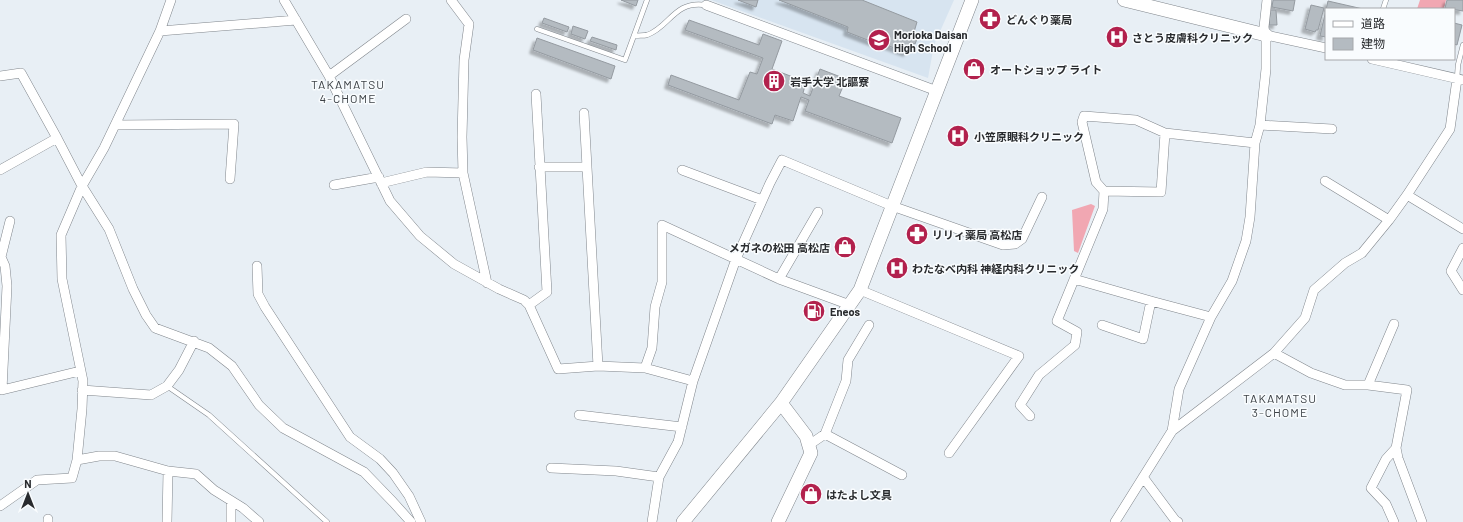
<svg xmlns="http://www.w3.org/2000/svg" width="1463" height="522" font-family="Barlow,'Noto Sans JP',sans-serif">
<defs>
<filter id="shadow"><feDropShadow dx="-3.5" dy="3.5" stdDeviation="1" flood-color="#0004"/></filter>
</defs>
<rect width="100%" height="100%" fill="#e8eff5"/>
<path fill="#d7e4f0" d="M711 0H954L934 45 928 78Z"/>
<path fill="#f1a7b2" d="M1420 0H1446L1444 8 1447 9H1417Z
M1091 204 1095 206 1078 253 1074 251 1072 210Z"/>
<path fill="#b4bbc1" stroke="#949aa0" filter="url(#shadow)" d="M621 0H638L636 6Z
M738 0H758L756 7Z
M779 0H862L917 22 914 32 919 34 915 44 910 42 907 53 884 44 883 46 847 32 848 27Z
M1273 0H1295L1293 11 1272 7Z
M1447 0H1463V11L1445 8Z
M1328 1 1363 9H1326V37L1320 36Z
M1311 5 1324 8 1318 30H1316L1315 32 1305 29Z
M1270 10H1276L1277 25H1269Z
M544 18 569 27 567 32 542 23Z
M689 20 759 45 763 34 782 41 772 69 806 82 803 93 810 96 820 69 846 79 839 96 901 118 892 143 805 111 809 100 801 97 793 121 775 115 772 124 668 85 671 75 739 100 750 72 757 74 763 58 685 30Z
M1454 23 1462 25 1457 45 1454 44Z
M573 26 588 31 585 39 571 34Z
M592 37 617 45 616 50 590 41Z
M537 38 615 66 611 79 533 50Z"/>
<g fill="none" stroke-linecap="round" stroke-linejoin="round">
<g stroke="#80868c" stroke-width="5.5">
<path id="lane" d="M1383 9 1386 0
M537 29 625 60 647 0
M635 36C638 35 643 36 647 35 670 27 674 0 706 5
M1457 79 1458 65 1463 45
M167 386 209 415 327 522"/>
</g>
<g stroke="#80868c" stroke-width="10">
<path id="street" d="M284 0 329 76 390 201 420 236 454 264 499 289 524 300 529 305 558 369 598 366 645 368 693 381 678 442 659 477 652 522
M451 0 469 24 464 60 462 137 463 173 487 283
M706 5 937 91
M160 31 296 20
M1266 35 1326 48
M1372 59 1463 80
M0 76 21 73 57 138
M329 76 406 19
M584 113 598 366
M115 125 234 124 230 179
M1260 125 1332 129
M539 167H587
M0 170 57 138 82 186 109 229 133 289 146 315 155 328 209 348 232 366 259 405 283 428 364 472 393 502 411 522
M682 170 762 200
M1325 181 1389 220
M381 183 427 172 463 173
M334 185 379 177
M1104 191 1161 192 1165 133
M1407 195 1463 229
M10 221 1 257 5 266 7 286 2 390 80 371
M1463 248 1451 271 1463 290
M257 266 258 294 265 307 350 437 380 459 393 473 409 496 421 522
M779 279 818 212
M1074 279 1151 301
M860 290 1019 356 949 453
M529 305 547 292 536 94
M1102 325 1143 339 1151 301 1211 317
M1274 353 1311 373 1345 385H1368L1394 324
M645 368 652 348 655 307 662 282V225L779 279 850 305
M693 381 736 259 770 183 782 160 892 206 1003 245 1015 244 1022 239 1042 197
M1368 385 1407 390 1396 448 1398 458 1422 522
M82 390 151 395 167 386 179 370 194 341
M579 415 682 427
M1030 416 1020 405 1039 375 1075 345 1077 332 1057 321 1103 209 1104 191 1096 182 1082 122 1084 116 1136 120 1165 133 1255 143
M1172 431 1179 389 1211 317 1232 281 1246 241 1250 217 1255 143 1260 125 1266 69V41L1264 27 1267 0
M825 434 902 475
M809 445 825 434 846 381 848 360 869 325
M77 460 99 456H115L168 471 196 474 214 490 243 508 259 522
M551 468 616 471 659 477
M1143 477 1175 520 1178 522
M0 506 37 480 72 478 77 460 82 409 83 381 62 279 61 235 82 186 104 148 160 31 171 0
M48 519V522
M167 522 168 471
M231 522V501
M1115 522 1172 431 1274 353 1305 318 1314 290 1345 263 1362 253 1389 220 1407 195 1450 129 1457 79
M1394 522 1386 504 1371 488 1386 459 1396 448"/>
</g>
<g stroke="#80868c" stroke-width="14">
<path id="secondary" d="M1124 0 1266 35
M683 522 781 403 860 290 972 0
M778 522 811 453 806 436 781 403"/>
</g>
<use href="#lane" stroke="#fff" stroke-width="4.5"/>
<use href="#street" stroke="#fff" stroke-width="9"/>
<use href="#secondary" stroke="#fff" stroke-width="13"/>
</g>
<defs>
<g id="pharmacy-disc" transform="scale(1.15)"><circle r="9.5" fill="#b2214d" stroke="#f9fcfe"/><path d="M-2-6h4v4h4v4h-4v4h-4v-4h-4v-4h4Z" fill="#fff"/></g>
<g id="hospital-disc" transform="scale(1.15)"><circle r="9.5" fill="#b2214d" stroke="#f9fcfe"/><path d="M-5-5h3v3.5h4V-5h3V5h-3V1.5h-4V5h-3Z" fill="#fff"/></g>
<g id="school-disc" transform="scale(1.15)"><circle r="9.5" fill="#b2214d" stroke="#f9fcfe"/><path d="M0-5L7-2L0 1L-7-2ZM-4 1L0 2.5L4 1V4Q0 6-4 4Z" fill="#fff"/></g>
<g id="shop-disc" transform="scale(1.15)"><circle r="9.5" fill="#b2214d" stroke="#f9fcfe"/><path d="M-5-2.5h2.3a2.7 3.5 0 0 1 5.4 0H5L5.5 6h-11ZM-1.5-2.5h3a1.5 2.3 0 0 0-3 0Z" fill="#fff"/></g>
<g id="building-disc" transform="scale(1.15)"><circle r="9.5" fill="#b2214d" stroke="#f9fcfe"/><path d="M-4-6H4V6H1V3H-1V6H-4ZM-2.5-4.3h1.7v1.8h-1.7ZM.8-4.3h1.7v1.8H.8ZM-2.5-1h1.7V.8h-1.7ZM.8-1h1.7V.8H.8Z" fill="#fff"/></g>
<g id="fuel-disc" transform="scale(1.15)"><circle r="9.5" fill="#b2214d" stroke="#f9fcfe"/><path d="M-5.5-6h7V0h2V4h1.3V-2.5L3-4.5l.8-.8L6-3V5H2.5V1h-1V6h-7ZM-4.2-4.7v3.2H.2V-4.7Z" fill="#fff"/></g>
</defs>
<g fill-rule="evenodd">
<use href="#pharmacy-disc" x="990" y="19"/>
<use href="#hospital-disc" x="1117" y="37"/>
<use href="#school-disc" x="879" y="40"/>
<use href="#shop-disc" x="974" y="69"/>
<use href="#building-disc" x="774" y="81"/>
<use href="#hospital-disc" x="958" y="136"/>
<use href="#pharmacy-disc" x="917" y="234"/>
<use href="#shop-disc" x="845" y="247"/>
<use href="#hospital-disc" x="897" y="268"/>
<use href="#fuel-disc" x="814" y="311"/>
<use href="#shop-disc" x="811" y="494"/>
</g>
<g text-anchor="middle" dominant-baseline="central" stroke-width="3" stroke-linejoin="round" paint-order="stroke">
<g font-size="11" font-weight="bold" fill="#292b2e" stroke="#f9fcfe" text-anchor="start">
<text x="1006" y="19">どんぐり薬局</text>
<text x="894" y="34">Morioka Daisan<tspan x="894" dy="13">High School</tspan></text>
<text x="1132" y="37">さとう皮膚科クリニック</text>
<text x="990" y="69">オートショップ ライト</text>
<text x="790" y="81">岩手大学 北謳寮</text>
<text x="974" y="136">小笠原眼科クリニック</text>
<text x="932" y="234">リリィ薬局 高松店</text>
<text x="830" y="247" text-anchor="end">メガネの松田 高松店</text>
<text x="912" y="268">わたなべ内科 神経内科クリニック</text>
<text x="830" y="311">Eneos</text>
<text x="826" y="494">はたよし文具</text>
</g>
<g font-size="12" letter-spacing="1" fill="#3d4247" stroke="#f9fcfe">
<text x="348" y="84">TAKAMATSU<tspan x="348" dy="14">4-CHOME</tspan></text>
<text x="1280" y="398">TAKAMATSU<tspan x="1280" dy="14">3-CHOME</tspan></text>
</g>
</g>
<rect x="1325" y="8" width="130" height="52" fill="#f9fcfe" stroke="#a6a8ab"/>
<rect x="1333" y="21" width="20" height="6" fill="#ffffff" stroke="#a6a8ab"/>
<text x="1361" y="28" font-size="12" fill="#292b2e">道路</text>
<rect x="1333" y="38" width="20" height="12" fill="#b4bbc1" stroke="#a6a8ab"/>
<text x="1361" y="48" font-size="12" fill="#292b2e">建物</text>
<g transform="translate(28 494)" stroke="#f9fcfe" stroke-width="3" paint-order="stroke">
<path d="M0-3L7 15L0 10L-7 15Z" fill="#292b2e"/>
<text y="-6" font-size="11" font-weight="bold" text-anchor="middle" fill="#292b2e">N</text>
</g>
</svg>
